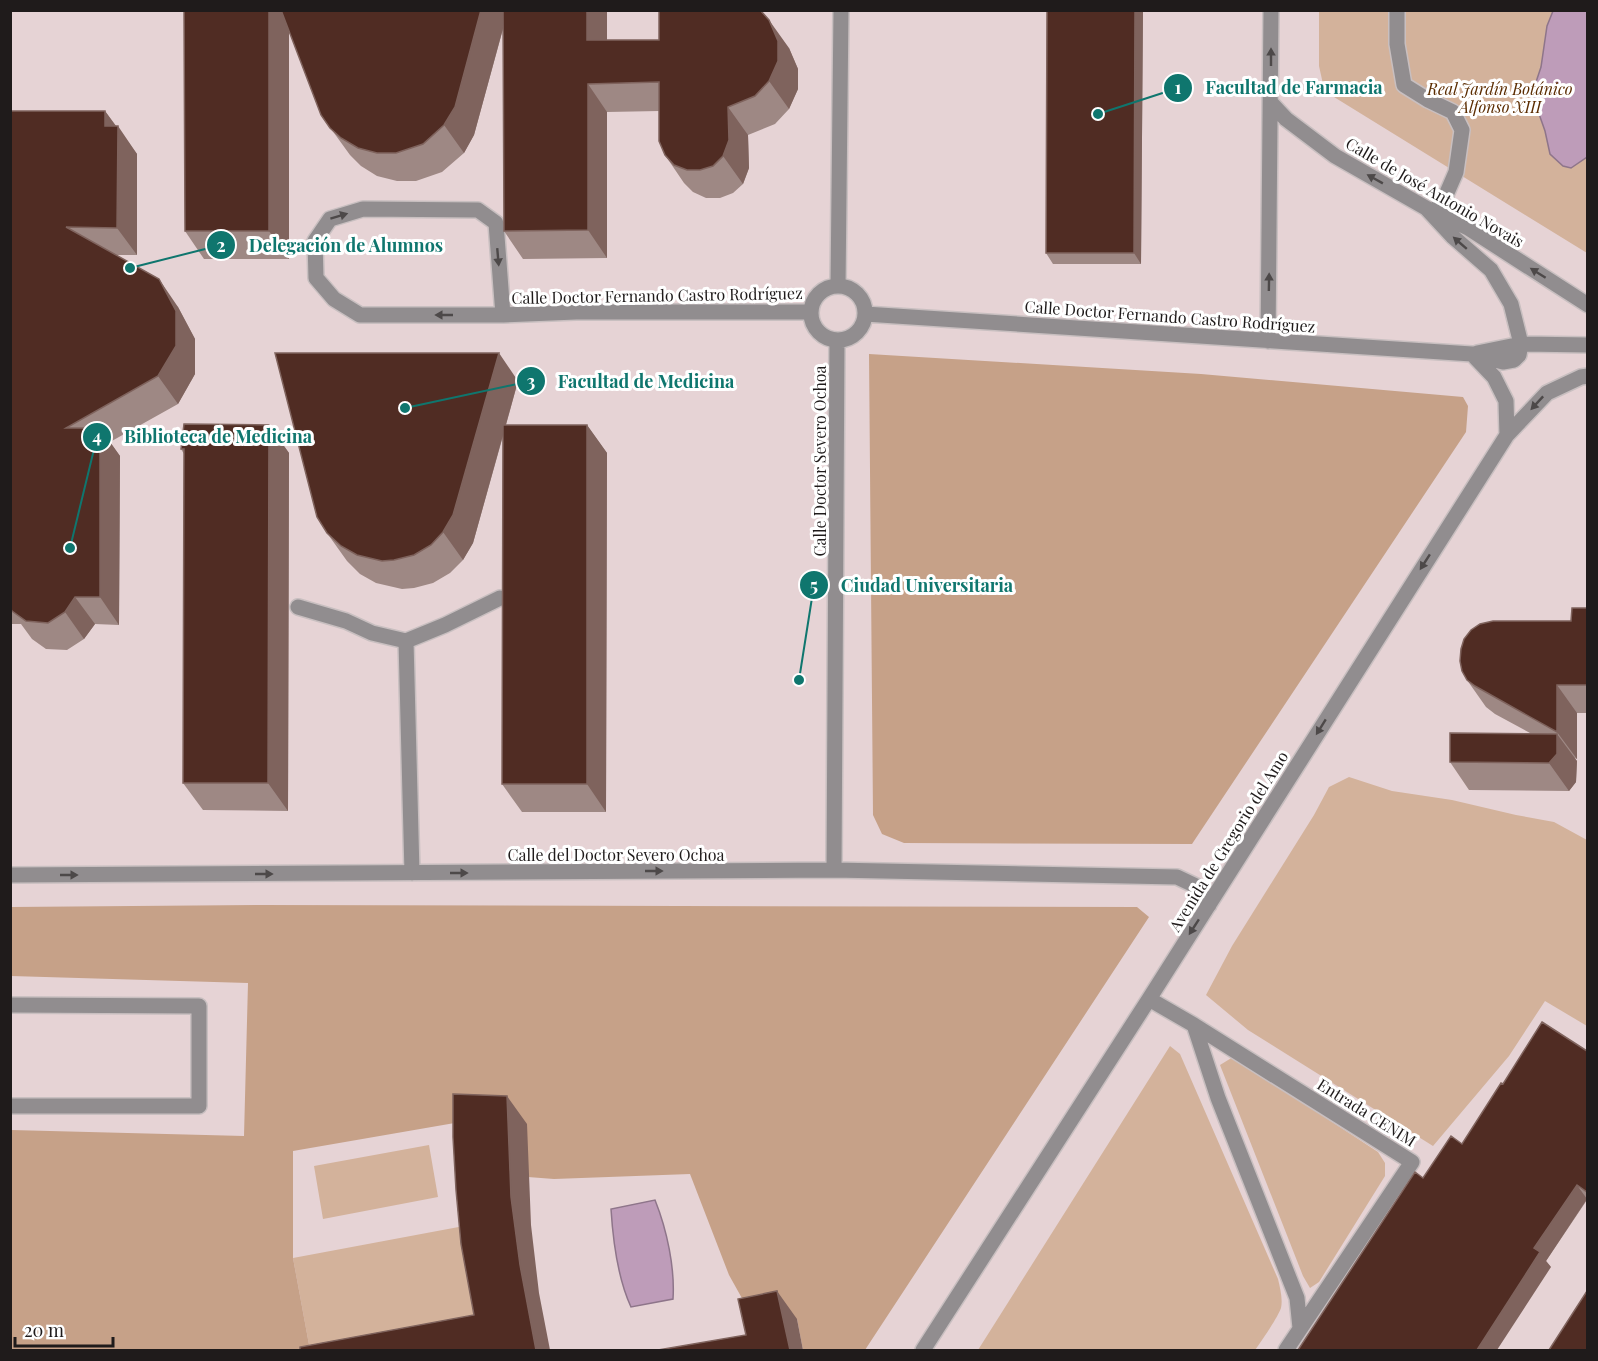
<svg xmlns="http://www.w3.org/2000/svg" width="1598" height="1361" font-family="'Playfair Display',serif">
<rect width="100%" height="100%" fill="#ede3e4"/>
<path fill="#e6d3d5" d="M11 11H1587V1350H11Z"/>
<path fill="#d3b29b" d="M1319 11H1587V253L1334 97 1323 84 1319 66Z
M1349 777 1392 791 1452 800 1516 815 1554 822 1587 840V1026L1545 1001 1509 1056 1433 1146 1248 1030 1206 995 1232 946 1314 815 1329 787Z
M1170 1046 1180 1054 1278 1279C1280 1288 1283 1299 1281 1308 1278 1317 1261 1342 1255 1350H978Z
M1233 1057 1378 1152 1385 1163V1176L1319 1282 1310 1288 1303 1276 1220 1065Z
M429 1145 438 1197 323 1219 314 1166Z
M464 1226 482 1323 310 1350 293 1258Z"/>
<path fill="#c6a188" d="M869 354 1201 374 1463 397 1468 406 1466 432 1192 844 904 843 882 834 873 815Z
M256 905 1137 907 1149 917 865 1350H803L797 1319 758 1327 729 1275 690 1174 554 1179 528 1177 472 1120 293 1151V1258L310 1350H11V1130L244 1136 248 983 11 976V907Z"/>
<path fill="#be9cb9" stroke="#8e758a" stroke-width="1.5" d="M1553 11H1587V157L1571 168 1563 166 1550 154 1545 131 1532 94 1541 67 1547 26Z
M655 1200C667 1230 675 1268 673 1299L631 1307C618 1279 613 1241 611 1209Z"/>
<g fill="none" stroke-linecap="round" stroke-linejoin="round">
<g stroke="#c8bfc0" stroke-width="18">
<path id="minor" d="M1397 10V44L1404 85 1428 100 1453 112 1462 130 1456 172 1446 195 1441 200 1436 213
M1271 103 1286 119 1335 156 1426 208 1468 228 1588 305
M838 286 841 10
M811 313a27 27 0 1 1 54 0a27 27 0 1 1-54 0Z
M865 314 1472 354 1503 362 1514 360 1519 355 1521 344 1511 304 1491 270 1452 236 1426 208
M503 315 496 223 478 210 363 209 330 219 315 241 316 278 334 299 360 315H503L576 312H811
M1268 341 1271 10
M1477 353 1521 344 1588 345
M1472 354 1494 377 1506 401 1507 435
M298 607 346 621 372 633 406 641 445 625 500 598
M406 641 412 873
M834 870 837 340
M10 875 834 870 1177 877 1196 886 1209 905
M1149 999 1194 1025 1412 1162 1286 1350
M10 1005 199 1006V1106H10
M1194 1025 1218 1098 1297 1298 1300 1328
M923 1350 1149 999 1507 435 1547 393 1581 377 1588 376"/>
</g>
<use href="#minor" stroke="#918d8f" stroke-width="15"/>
</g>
<path fill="#9e8884" d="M184 10H607V40L789 48 798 69V89L789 109 775 124 748 135 749 168 743 184 733 193 720 198H706L693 192 684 183 665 155 659 111 607 112V258L523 259 504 231 503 29 474 135 464 153 442 172 416 181H397L377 176 361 166 350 155 321 115 289 30V259H204L185 231Z
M1047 10H1143L1141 264H1053L1046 253Z
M10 111H105L137 154V255H116L178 307 195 339V374L178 404 110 442 120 456 119 625 95 624 84 639 67 650 46 649 32 639 21 624H10Z
M518 381 506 425H587L607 453 606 812H522L502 784 503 436 473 543 463 560 450 573 433 583 414 588 402 589 376 583 360 574 347 561 327 533Z
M269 425 289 453 288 811 203 810 183 783 184 454 181 449Z
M1587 608V713H1577V759L1574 758 1577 761 1576 782 1569 791 1469 790 1450 762 1530 733 1495 714 1486 707 1467 680 1571 621Z
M1587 1051V1200L1546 1261 1551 1267 1423 1178 1462 1144 1503 1084Z"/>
<path fill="#7f635d" d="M269 10H289V259L269 231Z
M481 10H508L474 135 464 153 444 125Z
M587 10H607V68L587 40Z
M1135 10H1143L1141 264 1134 253Z
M769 20 789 48 798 69V89L789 109 769 81Z
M588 84 607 112V258L588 230Z
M728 107 748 135 749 168 743 184 723 156Z
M105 111 118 129V126L137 154V255L117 228 105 126Z
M159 279 178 307 195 339V374L178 404 158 376Z
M499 353 518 381 473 543 463 560 443 532Z
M269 425 289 453 288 811 268 783Z
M587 425 607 453 606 812 587 784Z
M100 428 120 456 119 625 100 597Z
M75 597 95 624 84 639 65 612Z
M1557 685 1577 713V759L1557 732Z
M1557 734 1577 761 1576 782 1569 791 1549 763Z
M507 1096 527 1124 531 1225 539 1293 550 1350H536L520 1265 511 1197Z
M1577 1185 1587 1199 1546 1261 1551 1267 1497 1350H1477L1534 1248Z
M777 1291 797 1319 803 1350H790Z"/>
<path fill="#502c23" stroke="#7f635d" stroke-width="1.5" d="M184 10H269V231H185Z
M281 10H481L455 107 444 125 423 144 396 153H377L358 148 341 138 330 128 321 115Z
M503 10H587V40H659V10H760L769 20 778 41V61L769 81 755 96 728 107 729 140 723 156 713 166 700 170H687L674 165 665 155 659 141V82L588 84V230L504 231Z
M1047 10H1135L1134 253H1046Z
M10 111H105V126H118L117 228 66 227 159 279 176 311V346L158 376 66 428H100V597H75L65 612 48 623 26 621 12 611 10 608Z
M275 353H499L453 515 443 532 431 545 414 555 394 560 382 561 357 555 341 546 327 533 317 517Z
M184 424 269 425 268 783H183L184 449H181Z
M503 425H587V784H502Z
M1572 608H1587V685H1557V732L1475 686 1467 680 1462 671 1460 661 1461 649 1464 639 1471 630 1480 624 1493 621H1571Z
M1450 733 1557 734V754L1549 763 1450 762Z
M1542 1022 1587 1051V1192L1577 1185 1534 1248 1540 1252 1477 1350H1298L1415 1172 1423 1178 1451 1136 1462 1144 1501 1083 1503 1084Z
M453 1094 507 1096 511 1197 520 1265 536 1350H300V1347L474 1315 461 1244 456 1190 453 1137Z
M777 1291 790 1350H658L746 1335 738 1299Z
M1587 1291V1350H1549Z"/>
<defs><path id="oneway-solid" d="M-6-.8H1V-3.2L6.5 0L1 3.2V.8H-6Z" transform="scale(1.5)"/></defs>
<g fill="#4d4949">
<use href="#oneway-solid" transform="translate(1271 57) rotate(-90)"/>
<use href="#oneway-solid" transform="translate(1375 179) rotate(-151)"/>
<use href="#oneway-solid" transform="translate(339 216) rotate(-17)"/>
<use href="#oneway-solid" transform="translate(1460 243) rotate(-139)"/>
<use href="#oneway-solid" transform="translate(498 257) rotate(85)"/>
<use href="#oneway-solid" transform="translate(1538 273) rotate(-148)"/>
<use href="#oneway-solid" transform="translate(1269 282) rotate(-89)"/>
<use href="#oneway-solid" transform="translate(444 315) rotate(-180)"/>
<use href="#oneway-solid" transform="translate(1537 403) rotate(133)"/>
<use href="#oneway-solid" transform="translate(1425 562) rotate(123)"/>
<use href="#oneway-solid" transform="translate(1321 727) rotate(122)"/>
<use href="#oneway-solid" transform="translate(654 871)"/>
<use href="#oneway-solid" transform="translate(459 873)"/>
<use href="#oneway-solid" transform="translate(264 874)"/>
<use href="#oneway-solid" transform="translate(69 875)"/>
<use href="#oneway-solid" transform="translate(1194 927) rotate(123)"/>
</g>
<g text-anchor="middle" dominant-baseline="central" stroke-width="6" stroke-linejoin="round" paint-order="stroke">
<g font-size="16" font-style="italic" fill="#5b2c00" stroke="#fff">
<text x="1500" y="88">Real Jardín Botánico<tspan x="1500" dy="18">Alfonso XIII</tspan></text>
</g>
<g font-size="16" fill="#1f1b1b" stroke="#fff">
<text transform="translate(1435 192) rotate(30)">Calle de José Antonio Novais</text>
<text transform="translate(657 295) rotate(-1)">Calle Doctor Fernando Castro Rodríguez</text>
<text transform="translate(1170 316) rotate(4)">Calle Doctor Fernando Castro Rodríguez</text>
<text transform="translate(819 461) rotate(-90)">Calle Doctor Severo Ochoa</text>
<text transform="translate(1228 841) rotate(-58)">Avenida de Gregorio del Amo</text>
<text x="616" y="854">Calle del Doctor Severo Ochoa</text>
<text transform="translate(1367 1112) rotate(32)">Entrada CENIM</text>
</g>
</g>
<path fill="none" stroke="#0f766e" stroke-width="2" d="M1098 114L1178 88M130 268L221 245M405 408L531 381M70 548L97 437M799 680L814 585"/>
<g fill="#0f766e" stroke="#fff" stroke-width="2">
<circle cx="1098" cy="114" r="6"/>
<circle cx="130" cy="268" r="6"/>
<circle cx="405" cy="408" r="6"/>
<circle cx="70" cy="548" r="6"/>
<circle cx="799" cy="680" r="6"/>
<circle cx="1178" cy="88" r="15"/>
<circle cx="221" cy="245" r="15"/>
<circle cx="531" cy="381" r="15"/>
<circle cx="97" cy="437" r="15"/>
<circle cx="814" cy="585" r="15"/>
</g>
<g font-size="18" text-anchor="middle" font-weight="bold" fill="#fff">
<text x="1178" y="94">1</text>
<text x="221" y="252">2</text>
<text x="531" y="388">3</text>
<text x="97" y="443">4</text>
<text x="814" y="592">5</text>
</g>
<g font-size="18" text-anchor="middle" font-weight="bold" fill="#0f766e" stroke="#fff" stroke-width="6" stroke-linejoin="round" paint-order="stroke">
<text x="1294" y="94">Facultad de Farmacia</text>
<text x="346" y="252">Delegación de Alumnos</text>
<text x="646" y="388">Facultad de Medicina</text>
<text x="218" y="443">Biblioteca de Medicina</text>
<text x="927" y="592">Ciudad Universitaria</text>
</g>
<rect width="1598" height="1361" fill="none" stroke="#1f1b1b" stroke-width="24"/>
<path d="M15 1337v9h98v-9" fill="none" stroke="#1f1b1b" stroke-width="3"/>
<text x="24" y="1337" font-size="18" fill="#1f1b1b" stroke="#ffffff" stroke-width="4.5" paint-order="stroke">20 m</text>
</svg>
